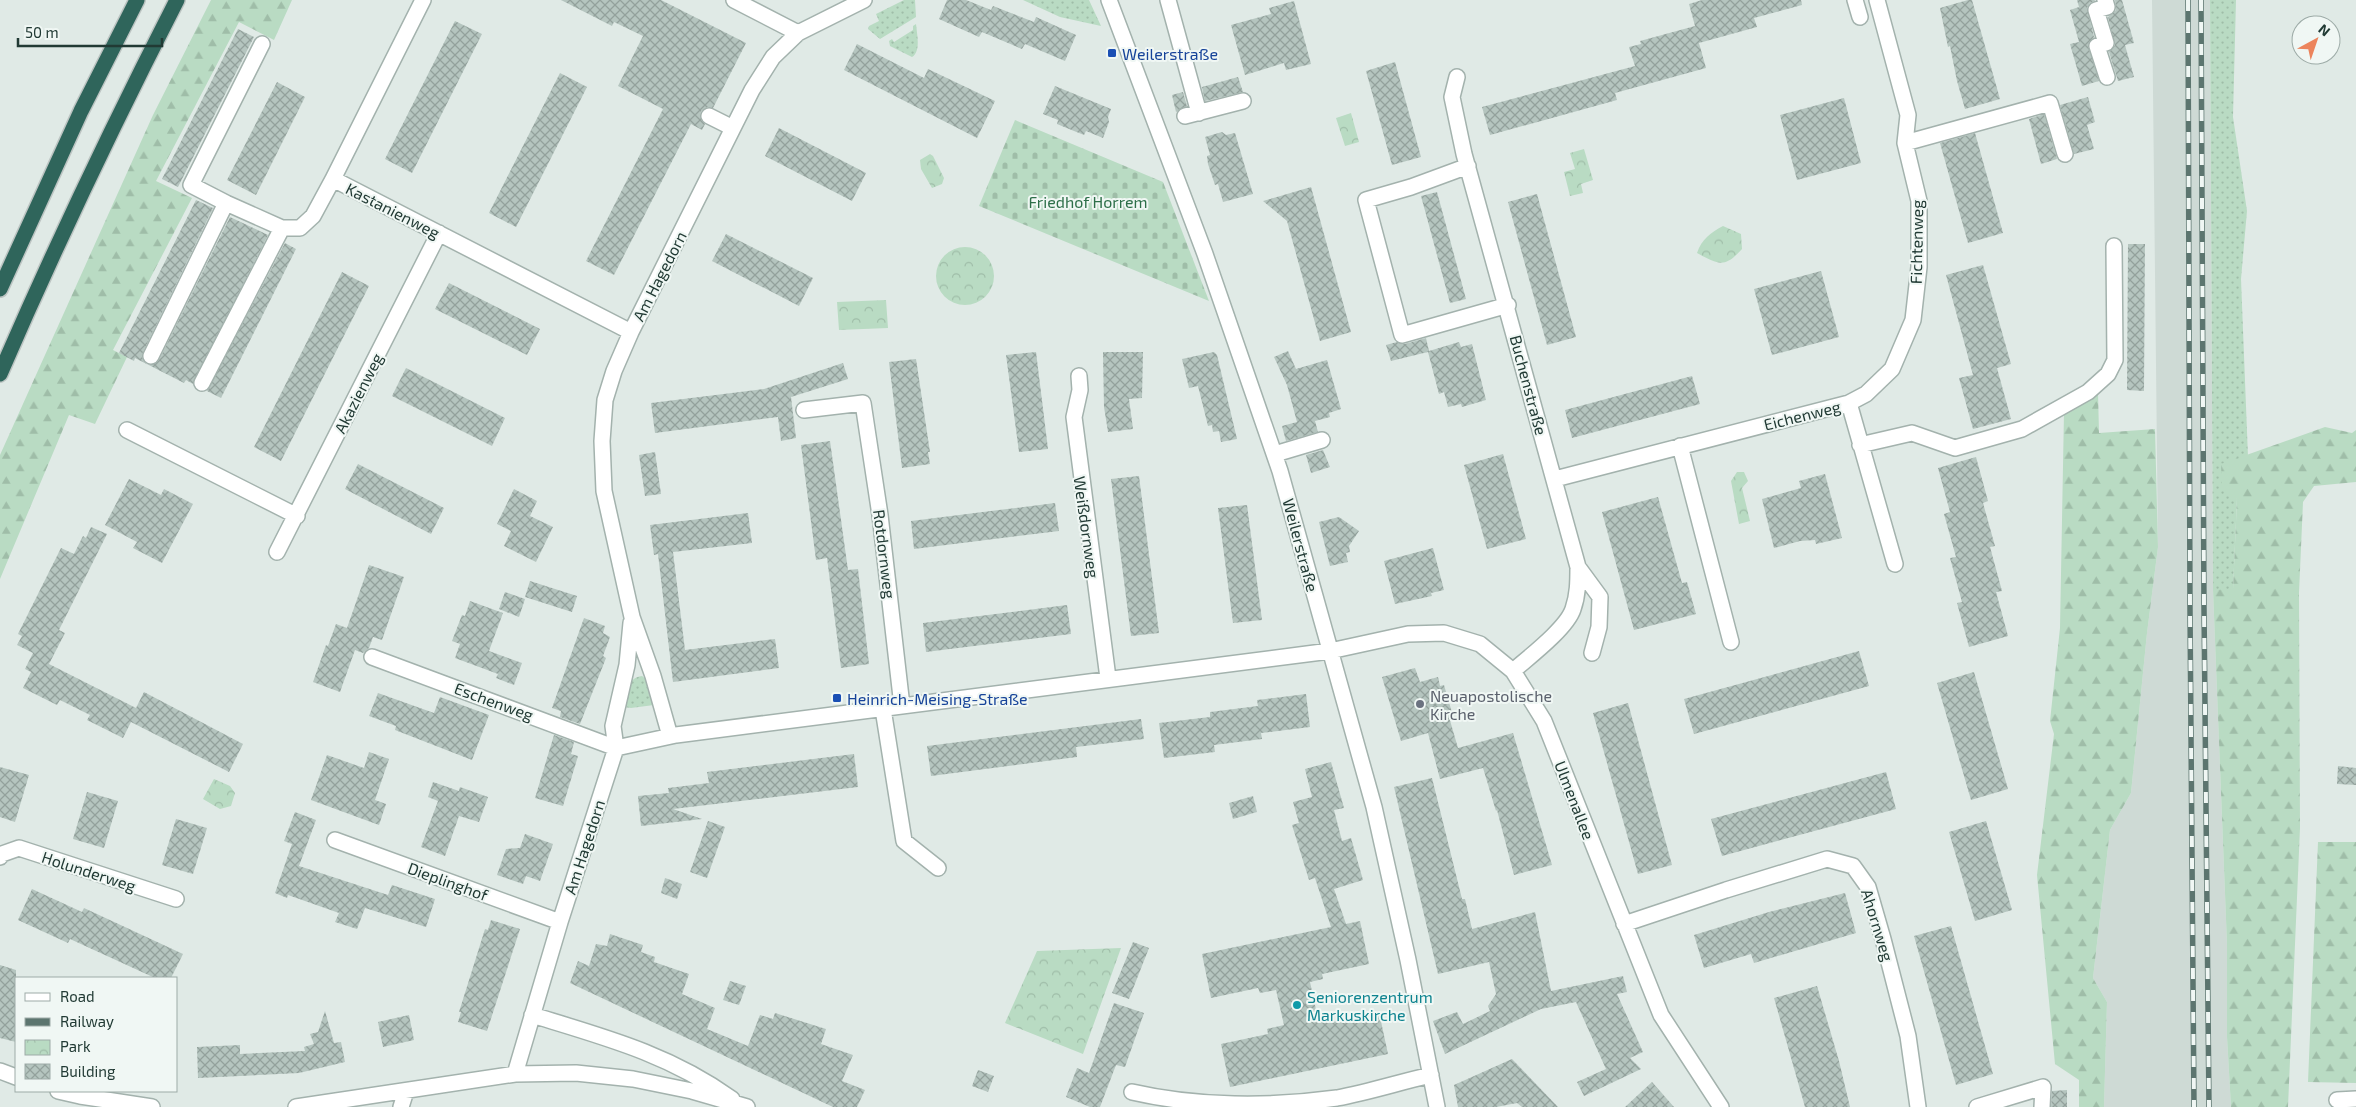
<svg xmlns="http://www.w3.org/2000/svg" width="2356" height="1107" font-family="'Exo 2',sans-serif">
<defs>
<pattern id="grass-dots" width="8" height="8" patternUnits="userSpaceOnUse" patternTransform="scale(1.25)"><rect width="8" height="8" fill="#b9dbc3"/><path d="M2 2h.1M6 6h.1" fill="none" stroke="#9fbda8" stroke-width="1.8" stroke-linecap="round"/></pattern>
<pattern id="forest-firs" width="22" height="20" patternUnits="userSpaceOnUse" patternTransform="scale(1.25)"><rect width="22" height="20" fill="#b9dbc3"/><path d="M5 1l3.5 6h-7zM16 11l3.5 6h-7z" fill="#9fbda8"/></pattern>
<pattern id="cemetery-stones" width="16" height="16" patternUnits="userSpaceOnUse" patternTransform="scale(1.25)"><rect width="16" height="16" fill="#b9dbc3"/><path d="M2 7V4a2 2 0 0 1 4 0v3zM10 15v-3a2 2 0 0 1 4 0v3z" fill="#9fbda8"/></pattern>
<pattern id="park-crowns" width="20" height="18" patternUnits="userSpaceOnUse" patternTransform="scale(1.25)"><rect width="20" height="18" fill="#b9dbc3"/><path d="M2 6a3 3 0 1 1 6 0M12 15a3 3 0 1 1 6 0" fill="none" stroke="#9fbda8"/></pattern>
<pattern id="building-cross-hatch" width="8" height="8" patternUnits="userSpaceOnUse" patternTransform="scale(1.25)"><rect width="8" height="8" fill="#b5c5bf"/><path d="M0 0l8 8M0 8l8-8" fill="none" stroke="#93a19c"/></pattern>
</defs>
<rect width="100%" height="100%" fill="#e0eae6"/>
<path fill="#cedad5" d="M2152 0H2210L2213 590 2227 944V1037L2231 1107H2104L2107 1002 2093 978 2110 830 2131 793 2147 633 2158 547Z"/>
<path fill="url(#grass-dots)" d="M904 0H915L916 17 880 39 868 29 869 26 879 21 876 14Z
M1023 0H1089L1101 26 1060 17Z
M2210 0H2236L2233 117 2247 211 2241 279 2248 457 2222 465 2237 499 2233 590H2213Z
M916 24C917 35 921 51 912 57L890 46 889 41 892 39 894 42 913 30V26Z
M642 676 647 680 654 705 631 708 624 707C627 695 627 677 642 676Z"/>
<path fill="url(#forest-firs)" d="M211 0H292L274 40 239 22 156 181 192 198 113 350 127 357 95 424 69 415 0 579V455L153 115Z
M2098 392 2099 433 2155 429 2158 547 2147 633 2131 793 2110 830 2093 978 2107 1002 2104 1107H2079V1080L2055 1064 2037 875 2054 734 2050 721 2060 628 2064 412Z
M2325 427 2352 433 2356 430V482L2314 486 2303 502 2299 593 2300 828 2288 1107H2231L2227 1037V944L2213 590 2233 589 2237 499 2222 488 2221 464Z
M2318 842H2356V1083L2308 1082Z"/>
<path fill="url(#cemetery-stones)" d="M1015 120 1163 182 1209 301 979 206Z"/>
<path fill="url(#park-crowns)" d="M1351 113 1359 142 1345 146 1336 118Z
M1584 149 1593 180 1581 184 1583 193 1570 196 1564 172 1575 169 1570 153Z
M930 154 933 156 944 178 942 184 932 188 921 169 920 160Z
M1723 226 1741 234 1742 249C1725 268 1719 265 1697 253 1702 239 1710 233 1723 226Z
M936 276a29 29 0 1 1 58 0a29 29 0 1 1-58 0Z
M886 300 888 328 839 330 837 302Z
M1737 472H1744L1748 481 1742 488 1750 521 1739 524 1731 481Z
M214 779 230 786 235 793 231 806 220 809 203 799Z
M1121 948 1083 1054 1005 1023 1037 951Z"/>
<path fill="url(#building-cross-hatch)" d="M561 0H661L746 43 713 108 708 107 701 111 700 117 705 124 702 130 691 124 614 275 586 261 663 109 618 86 643 36 614 22 612 26Z
M947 0H966L991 10 993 6 1034 22 1036 17 1076 35 1065 61 1025 44 1022 49 982 32 979 37 939 19Z
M1702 0H1801L1802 5 1754 18 1757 27 1699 43 1706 68 1615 93 1617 100 1490 135 1482 107 1635 66 1629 47 1641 44 1640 41 1695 26 1689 4Z
M1968 0H1972L2000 99 1965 109 1957 81 1950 46 1948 47 1940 8Z
M2077 0H2096L2090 3 2087 8 2094 37 2088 45 2099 81 2082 86 2070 44 2079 42 2070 10 2079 7Z
M2115 0H2122L2134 43 2125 45 2134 77 2118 81 2109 52 2115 45 2108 17 2116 10Z
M1294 1 1311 64 1286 70 1284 63 1245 75 1231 25 1271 14 1269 8Z
M455 21 482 34 412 173 385 159Z
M238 29 254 37 178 187 162 179Z
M857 44 924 78 928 69 995 101 977 138 844 70Z
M1395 62 1421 157 1392 165 1366 71Z
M560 73 587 87 516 227 489 213Z
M1238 77 1243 92 1205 101 1202 87Z
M277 82 305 97 256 195 227 180Z
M1055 86 1111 109 1108 117 1109 122 1103 138 1086 131 1084 135 1074 131 1057 124 1058 120 1043 114Z
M1183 92 1187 106 1176 112 1172 95Z
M2088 97 2095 122 2087 125 2094 149 2074 154 2060 105Z
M1844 98 1861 163 1797 180 1780 115Z
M2044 114 2057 159 2041 164 2029 119Z
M779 128 866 173 852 201 765 156Z
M1222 132 1226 135 1235 133 1253 194 1223 202 1218 184 1215 185 1208 164 1207 156 1210 155 1205 137Z
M1975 133 2003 233 1968 243 1940 143Z
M1311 187 1351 332 1320 341 1287 221 1263 201Z
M1437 192 1466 299 1450 303 1421 196Z
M1537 194 1576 337 1547 345 1508 202Z
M196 200 213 208 143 352 142 357 146 364 152 365 159 360 230 217 268 235 193 384 186 380 184 383 135 358 134 361 119 353Z
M726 234 813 278 799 306 712 261Z
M285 243 296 249 221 398 207 391Z
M2128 244H2145L2144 391 2127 390Z
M1983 265 2011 364 1997 368 2011 419 1973 429 1959 378 1973 375 1946 275Z
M1821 271 1839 337 1772 355 1754 289Z
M342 272 369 286 281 461 254 447Z
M449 283 540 329 527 355 435 309Z
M1426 338 1429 351 1459 342 1461 347 1472 344 1486 400 1462 407 1461 404 1448 407 1444 392 1439 394 1428 352 1391 361 1386 345 1397 342 1405 344Z
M1288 351 1296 369 1327 360 1341 409 1329 413 1330 417 1315 421 1318 432 1286 441 1282 426 1297 422 1287 385 1274 357Z
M1036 352 1048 449 1019 452 1006 355Z
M1103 352H1143L1142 398 1129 399 1133 429 1108 432 1104 407Z
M1214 352 1217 355 1237 439 1221 442 1219 431 1213 432 1212 425 1208 426 1198 386 1189 388 1182 359Z
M916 359 930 452H928L930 464 902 468 889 362Z
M843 363 848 379 791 397 796 438 781 441 778 417 655 433 651 403 764 389Z
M406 368 505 418 492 446 392 396Z
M1692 376 1700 404 1572 438 1565 410Z
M830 441 848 570 858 569 869 664 841 668 827 558 816 560 801 445Z
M1323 450 1330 467 1311 473 1306 455Z
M655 452 661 494 645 496 639 455Z
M1503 454 1526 539 1487 549 1464 465Z
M1976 457 1988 501 1983 503 1995 546 1990 547 2002 591 1996 592 2008 636 1969 647 1957 603 1962 602 1950 558 1956 557 1944 514 1950 512 1938 468Z
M358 464 444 508 431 534 345 489Z
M1825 474 1842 538 1816 544 1815 540 1800 541 1774 548 1762 499 1801 488 1799 481Z
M1139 476 1159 633 1131 636 1111 479Z
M129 479 161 495 164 489 193 504 162 563 133 548 137 542 105 525Z
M514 489 537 501 530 516 553 527 536 562 504 546 511 531 497 524Z
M1658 497 1682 583 1687 582 1696 614 1634 630 1602 512Z
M1055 503 1059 531 914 549 911 521Z
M1247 505 1262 620 1233 623 1218 508Z
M748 513 752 543 673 552 685 650 775 639 779 668 673 682 658 554 654 555 650 525Z
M1339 517 1359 531 1349 546 1350 552 1346 553 1348 562 1330 566 1319 522Z
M91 527 107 534 59 630 65 633 49 664 136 708 144 692 243 744 229 772 131 722 123 738 87 720 90 715 60 700 57 705 23 688 31 672 25 669 33 653 17 645 22 636 18 634 61 548 74 554 83 536 86 538Z
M1433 548 1444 590 1431 593 1432 596 1395 604 1384 561Z
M369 565 404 577 382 640 373 637 369 648 363 653 355 650 340 692 313 682 326 645 328 646 336 624 347 628Z
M530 581 577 596 572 612 525 597Z
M505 592 525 599 519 617 499 609Z
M470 601 503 613 489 651 522 663 514 685 496 678 498 674 455 658 460 644 452 641 462 615 465 616Z
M1067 605 1071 634 926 652 923 623Z
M584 618 605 626 603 633 610 637 603 656 606 658 580 724 560 717 561 711 552 708Z
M1859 651 1869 686 1694 734 1684 699Z
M1415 668 1420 682 1438 677 1440 686 1444 685 1453 716 1449 717 1458 748 1513 733 1552 865 1514 875 1497 810 1496 811 1483 768 1440 779 1428 733 1401 741 1382 677Z
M1974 672 2008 789 1971 800 1937 683Z
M378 693 434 713 440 697 489 715 472 760 395 730 396 726 369 716Z
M1306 694 1310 727 1261 733 1262 739 1214 745 1215 752 1164 758 1159 723 1210 717V712L1258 706 1257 700Z
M1628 703 1672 865 1638 874 1593 713Z
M1141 719 1144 739 1076 747 1077 757 931 776 927 746Z
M554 735 574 742 571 754 578 756 563 806 535 798Z
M369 752 389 759 375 800 386 804 379 825 311 800 327 755 364 768Z
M854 754 858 787 673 809 702 819 641 826 638 796 669 793 668 788 709 783 707 772Z
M1331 762 1344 808 1334 810 1342 841 1351 838 1363 880 1334 889 1346 924 1360 921 1369 964 1322 974 1323 979 1310 982 1318 1019 1331 1016 1332 1022 1379 1012 1388 1054 1230 1087 1221 1044 1268 1034 1267 1029 1284 1025 1276 990 1260 993 1258 988 1211 998 1202 954 1331 927 1315 878 1309 880 1292 825 1299 823 1293 802 1312 797 1305 769Z
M2338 766 2356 768V785L2337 784Z
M0 767 29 775 15 822 0 817Z
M1886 772 1896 809 1722 856 1711 819Z
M1432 778 1462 899H1465L1472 929 1535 912 1551 991 1623 976 1627 992 1617 994 1643 1052 1630 1058 1641 1069 1584 1096 1577 1082 1606 1069 1576 1002 1541 1009 1445 1054 1433 1021 1457 1012 1463 1024 1490 1011 1488 1006 1496 994 1489 962 1438 974 1394 787Z
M433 782 459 791 460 787 488 797 479 822 459 816 445 856 421 847 438 801 428 797Z
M87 792 118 801 104 848 73 839Z
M1253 796 1257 812 1233 819 1229 803Z
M295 812 316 820 299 866 388 895 392 885 435 899 426 927 365 908 357 929 335 922 339 913 288 895 287 898 275 893 292 844 284 841Z
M176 819 207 828 193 874 162 865Z
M708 821 725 827 707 878 690 872Z
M1986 821 2012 910 1975 921 1949 832Z
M525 834 553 844 540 881 526 876 523 884 497 875 506 849 520 848Z
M665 878 682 884 677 899 661 893Z
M32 889 82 912 84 908 183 954 171 978H155L70 939 68 943 18 920Z
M1845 893 1856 933 1754 963 1751 954 1704 968 1694 935 1769 912Z
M491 920 520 929 487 1031 458 1022 461 1012H459L475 961 485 929 488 930Z
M1951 926 1993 1074 1956 1085 1914 936Z
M610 934 643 945 641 952 655 957 654 962 689 974 682 994 715 1008 707 1029 748 1046 760 1015 773 1019 775 1013 826 1029 821 1044 853 1055 842 1081 865 1090 857 1107H833L570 983 578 961 589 966 596 944 607 946Z
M1133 942 1149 948 1129 999 1112 993Z
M0 965 16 970V1042L0 1038Z
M730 981 746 986 739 1005 723 1000Z
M1817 986 1839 1061 1850 1107H1805L1774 998Z
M1114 1003 1144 1013 1125 1067 1116 1065 1100 1107H1090L1066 1097 1077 1068 1089 1073Z
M325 1011 334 1043 341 1042 345 1062 299 1073 198 1078 197 1047 240 1045V1054L305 1051 304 1047 314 1044 310 1034 318 1032Z
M409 1015 414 1040 383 1047 378 1022Z
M1512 1059 1558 1107H1522L1517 1103 1496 1107H1458L1454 1085Z
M978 1070 994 1076 988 1092 972 1086Z
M1652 1082 1674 1107H1625Z
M2067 1090V1107H2051L2052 1091Z"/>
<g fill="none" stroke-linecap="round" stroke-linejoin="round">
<g stroke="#a3b2ad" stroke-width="18">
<path id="minor" d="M423 0 333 179 631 332
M734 0 798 33
M1109 0 1205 254 1280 471 1374 807 1408 960 1437 1107
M1168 0 1199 113
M1855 0 1860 17
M2105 0 2107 7 2096 10 2106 43 2097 46 2107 77
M1457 77 1452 97 1464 154 1578 567C1578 581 1578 595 1573 609 1567 628 1529 657 1513 671
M709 116 733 128
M1185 116 1243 101
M1905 143 2050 103 2065 154
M1468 166 1411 187 1366 200 1402 335 1508 305
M226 203 191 185 262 44
M151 356 226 203 282 228
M1079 376 1080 390 1074 417 1108 678
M202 383 282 228H300L313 216 333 179
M1849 403 1895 564
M804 410 863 403 880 515 902 706
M127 430 297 516
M1860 445 1912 433 1955 448 2022 429 2088 392 2108 374 2115 360 2114 246
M1680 446 1731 642
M1275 454 1322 440
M1555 479 1849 403 1866 394 1892 369 1913 320 1919 267V201L1905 143 1908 115 1877 0
M277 552 439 233
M1578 567 1600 597 1599 627 1592 653
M372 657 616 748
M883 709 904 841 938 868
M670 736 653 676 632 617 604 491 602 441 605 400 614 371 631 332 752 90 773 57 798 33 864 0
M616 748 676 735 1330 651 1408 634 1444 633 1480 644 1513 671 1544 721 1661 1015 1721 1107
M335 840 560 922
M0 857 2 854 19 848 176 899
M1624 924 1726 890 1827 859 1853 866 1868 887 1883 939 1908 1036 1918 1107
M532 1015C604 1037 669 1054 732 1099
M0 1071 16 1077
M515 1074 560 922 616 748 613 726 627 665 631 623
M58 1091 80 1096 152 1107
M1132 1092C1197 1107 1271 1107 1337 1098 1369 1092 1400 1082 1431 1075
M2337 1100 2356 1099
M296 1107 515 1074 576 1073 633 1079 692 1091 747 1107
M401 1107 406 1091
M1977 1107 2043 1087 2042 1107"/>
</g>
<g stroke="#bcc4c2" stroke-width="18">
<path id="highway" d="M0 289 81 111 137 0
M0 374C55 247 114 123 177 0"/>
</g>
<use href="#minor" stroke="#fff" stroke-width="15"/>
<use href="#highway" stroke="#2f655b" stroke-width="15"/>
<g stroke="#5c756f" stroke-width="5.5">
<path id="rail" d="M2188 0 2190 610 2194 1107
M2201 0 2204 608 2209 1107"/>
</g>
<use href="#rail" stroke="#f0f7f4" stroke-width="4" stroke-dasharray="11" stroke-linecap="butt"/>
</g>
<g fill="#1a4fb4" stroke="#f0f7f4" stroke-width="2">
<rect x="1107" y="48" width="10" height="10" rx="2.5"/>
<rect x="832" y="693" width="10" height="10" rx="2.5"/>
</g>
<circle fill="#6b7280" stroke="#f0f7f4" stroke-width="2" cx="1420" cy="704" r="5"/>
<circle fill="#0f9aa8" stroke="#f0f7f4" stroke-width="2" cx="1297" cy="1005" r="5"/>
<g text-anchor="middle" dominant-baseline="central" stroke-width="4" stroke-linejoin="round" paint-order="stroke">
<g font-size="16" fill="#164399" stroke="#f0f7f4" text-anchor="start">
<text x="1122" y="53">Weilerstraße</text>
<text x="847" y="698">Heinrich-Meising-Straße</text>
</g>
<g font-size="16" fill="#2d6f49" stroke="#f0f7f4">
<text x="1088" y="201">Friedhof Horrem</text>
</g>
<g font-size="16" fill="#213a34" stroke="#f0f7f4">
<text transform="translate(393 210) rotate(27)">Kastanienweg</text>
<text transform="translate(1916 242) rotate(-89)">Fichtenweg</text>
<text transform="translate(659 276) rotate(-63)">Am Hagedorn</text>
<text transform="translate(1529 385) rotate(75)">Buchenstraße</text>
<text transform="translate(358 393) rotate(-63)">Akazienweg</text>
<text transform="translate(1802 415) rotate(-14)">Eichenweg</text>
<text transform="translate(1087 527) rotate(82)">Weißdornweg</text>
<text transform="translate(1301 545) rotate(75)">Weilerstraße</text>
<text transform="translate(885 554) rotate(83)">Rotdornweg</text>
<text transform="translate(494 701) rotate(20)">Eschenweg</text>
<text transform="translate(1575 800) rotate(69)">Ulmenallee</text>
<text transform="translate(584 847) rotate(-72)">Am Hagedorn</text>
<text transform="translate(89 871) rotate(18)">Holunderweg</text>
<text transform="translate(448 881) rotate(20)">Dieplinghof</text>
<text transform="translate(1878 925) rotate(73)">Ahornweg</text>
</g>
<g font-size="16" fill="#5b616d" stroke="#f0f7f4" text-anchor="start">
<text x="1430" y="695">Neuapostolische<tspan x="1430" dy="18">Kirche</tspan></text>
</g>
<g font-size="16" fill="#0d838f" stroke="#f0f7f4" text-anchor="start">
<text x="1307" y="996">Seniorenzentrum<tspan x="1307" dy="18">Markuskirche</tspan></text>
</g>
</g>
<rect x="15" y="977" width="162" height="115" fill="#f0f7f4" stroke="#9daba7"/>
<rect x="25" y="993" width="25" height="8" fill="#ffffff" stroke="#9daba7"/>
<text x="60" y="1002" font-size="15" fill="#213a34">Road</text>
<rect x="25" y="1018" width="25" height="8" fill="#5c756f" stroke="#9daba7"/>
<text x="60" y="1027" font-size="15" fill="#213a34">Railway</text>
<rect x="25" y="1040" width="25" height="15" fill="url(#park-crowns)" stroke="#9daba7"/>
<text x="60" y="1052" font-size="15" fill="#213a34">Park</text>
<rect x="25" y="1064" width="25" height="15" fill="url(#building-cross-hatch)" stroke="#9daba7"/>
<text x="60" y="1077" font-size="15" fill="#213a34">Building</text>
<g transform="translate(2316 40) rotate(40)"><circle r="24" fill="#f0f7f4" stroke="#9daba7"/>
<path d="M0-4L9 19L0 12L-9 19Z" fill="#ec845c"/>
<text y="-8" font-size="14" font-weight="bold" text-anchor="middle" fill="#213a34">N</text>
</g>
<path d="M18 38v8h144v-8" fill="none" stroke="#213a34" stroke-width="2.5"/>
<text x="25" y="38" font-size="15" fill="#213a34" stroke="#f0f7f4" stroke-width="4" paint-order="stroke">50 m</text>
</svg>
